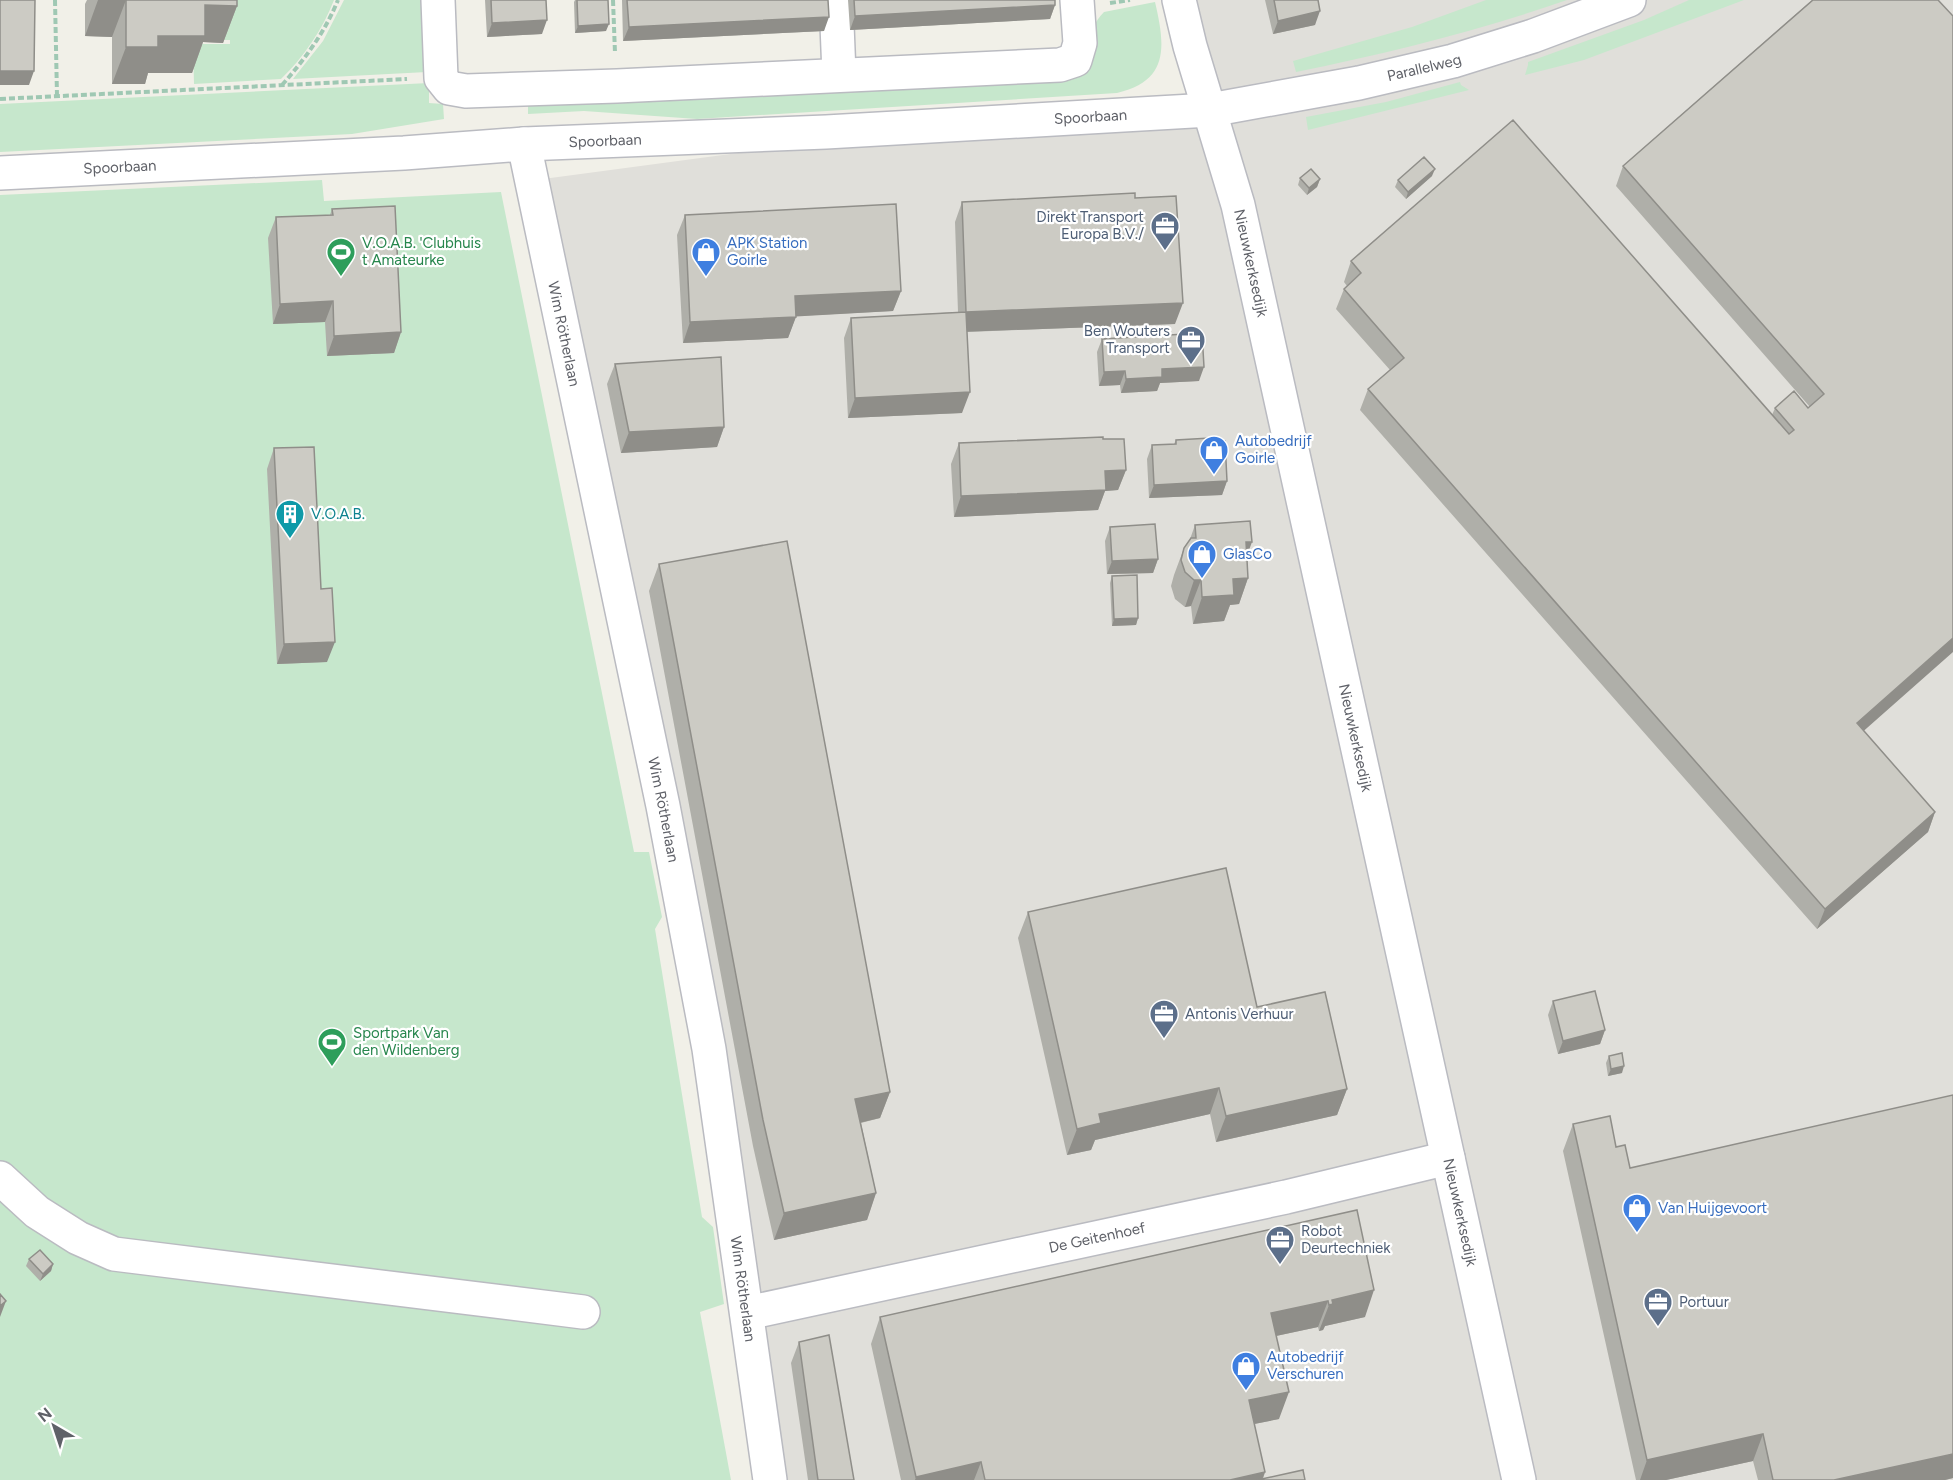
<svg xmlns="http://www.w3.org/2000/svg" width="1953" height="1480" font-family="Figtree,sans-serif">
<rect width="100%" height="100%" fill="#f1f0e8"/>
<path fill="#e0dfda" d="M1184 0H1953V1480H786L543 179 1203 91Z"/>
<path fill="#c6e7cc" d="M225 0H334C323 29 303 58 281 79L194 84 193 44H230V40H224Z
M344 0H425L427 72 293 79 323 41Z
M1486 0H1567C1478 31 1388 53 1296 72L1293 61 1412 27Z
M1689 0H1744L1584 60 1525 75 1528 65V62L1644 20Z
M1155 2C1165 45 1170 81 1117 93L697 119 584 111 528 114V100L1084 72 1092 65C1095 43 1086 30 1104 12Z
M1460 82 1461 85 1469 90 1308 130 1306 117 1386 102Z
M429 83V103L443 104 444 119 352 134 0 152V104Z
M322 180 324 201 501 192 634 852H649L662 917 655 929 702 1217 713 1227 724 1304 700 1312 731 1480H0V195Z"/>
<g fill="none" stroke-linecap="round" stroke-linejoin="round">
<g stroke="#babbc1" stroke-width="36">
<g id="minor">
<path d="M438 0 441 78 449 88 466 91 617 86 1060 65 1075 60 1080 43 1077 0"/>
<path d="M836 0 839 74"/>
<path id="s1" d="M1179 0 1190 46 1238 205 1519 1480"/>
<path id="s2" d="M524 144 663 806 709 1049 770 1480"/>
<path id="s3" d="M0 173 404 153 524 144 826 132 1210 110 1359 83 1453 61 1533 36 1629 0"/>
<path d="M0 1178 37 1212 78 1238 114 1254 583 1312"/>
<path id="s4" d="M747 1313 1286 1197 1448 1158"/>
</g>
</g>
<path stroke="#9fc8b3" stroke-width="4" stroke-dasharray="6 3" stroke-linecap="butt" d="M55 0 57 96
M613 0 615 53
M1110 3 1130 0
M282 85C305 59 325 32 338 0
M0 99 407 79"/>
<use href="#minor" stroke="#fff" stroke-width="33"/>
</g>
<path fill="#afafa9" d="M87 0H237V6L223 43 203 42 192 73H148L145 84H112V37L85 36V4Z
M485 0H530L542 34 487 37Z
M575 0H608L606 31 575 33 574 2Z
M622 0H828L824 31 623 41Z
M848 0H1055V5L1050 19 850 30Z
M1265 0H1318L1315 25 1273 34Z
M1812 0 1864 731 1935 812 1928 832 1817 929 1360 410 1368 389 1390 370 1336 309 1344 289 1347 286 1344 282 1351 261 1772 415 1775 408H1808L1810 407 1616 186 1623 166Z
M1432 176 1406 199 1395 187 1398 180Z
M1300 178 1320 179 1317 187 1307 195 1298 185Z
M1135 198 1175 324 967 332 962 413 848 418 844 338 851 318 958 312 955 222 962 202Z
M332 209 401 332 394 353 327 356 325 322 273 324 268 238 276 217 330 215Z
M685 215 901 291 893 311 796 316 788 338 683 343 677 235Z
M1102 339 1199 381 1160 383 1157 391 1121 393 1120 385 1099 386 1097 352Z
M615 364 724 427 717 447 621 453 607 384Z
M1103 439 1126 470 1118 490 1105 491 1098 510 954 517 951 464 959 443Z
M1176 440 1211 442 1227 481 1222 495 1149 498 1147 459 1152 445 1174 444Z
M274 448 321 589 327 662 277 664 267 469Z
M1195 525 1247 556 1248 578 1239 604 1230 605 1224 621 1193 624 1191 606 1185 607 1175 599 1171 586 1174 575 1184 548 1189 542Z
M1110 527 1158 559 1153 573 1107 574 1105 541Z
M659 564 890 1092 880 1118 861 1123 876 1193 867 1220 774 1240 753 1146 649 591Z
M1112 576 1138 618 1136 625 1112 626 1110 583Z
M1028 912 1257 1007 1347 1089 1337 1115 1216 1142 1210 1114 1095 1140 1091 1150 1067 1155 1018 938Z
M1553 1001 1605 1030 1600 1044 1558 1054 1548 1015Z
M1609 1056 1622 1073 1608 1076 1606 1063Z
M1573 1124 1616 1147 1630 1168 1953 1478 1945 1480H1758L1753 1461 1666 1480H1636L1563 1151Z
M1357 1210 1365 1317 1325 1326 1323 1330 1319 1331 1318 1327 1276 1336 1279 1419 1254 1424 1265 1472 1263 1479 1305 1480H901L871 1344 880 1317Z
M29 1259 53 1264 51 1271 40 1281 26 1266Z
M799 1342 854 1480H808L791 1363Z"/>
<path fill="#8f8e89" d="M98 0H126L112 37 85 36Z
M205 5 237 6 223 43 203 42 192 73H148L145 84H112L126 47Z
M1055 5 1050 19 850 30 855 16Z
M1320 11 1315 25 1273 34 1278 21Z
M829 17 824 31 623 41 629 27Z
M547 20 542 34 487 37 492 23Z
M609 24 606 31 575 33 578 26Z
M0 71H34L29 85H0Z
M1435 169 1432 176 1406 199 1408 192Z
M1320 179 1317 187 1307 195 1309 188Z
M901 291 893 311 787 317 795 296Z
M333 301 325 322 273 324 280 304Z
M1183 303 1175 324 959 332 966 312Z
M796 317 788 338 683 343 690 322Z
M401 332 394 353 327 356 334 336Z
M1204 367 1199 381 1160 383 1157 391 1121 393 1126 379 1162 369Z
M1125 371 1120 385 1099 386 1104 372Z
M970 392 962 413 848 418 855 398Z
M724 427 717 447 621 453 629 432Z
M1126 470 1118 490 1105 491 1098 510 954 517 961 496 1105 471Z
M1227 481 1222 495 1149 498 1154 485Z
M1246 542H1252L1242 569Z
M1158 559 1153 573 1107 574 1112 561Z
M1248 578 1239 604 1230 605 1224 621 1193 624 1202 597 1233 579Z
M1194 580H1201L1191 606 1185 607Z
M1138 618 1136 625 1112 626 1114 619Z
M1953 638V652L1850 743 1857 723Z
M335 642 327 662 277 664 284 644Z
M1935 812 1928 832 1817 929 1825 909Z
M1605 1030 1600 1044 1558 1054 1563 1041Z
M1624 1066 1622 1073 1608 1076 1611 1069Z
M1219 1088 1210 1114 1095 1140 1091 1150 1067 1155 1077 1129 1099 1114Z
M1347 1089 1337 1115 1216 1142 1226 1116Z
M890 1092 880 1118 846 1126 855 1099Z
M876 1193 867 1220 774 1240 784 1213Z
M53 1264 51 1271 40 1281 43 1274Z
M1374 1290 1365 1317 1325 1326 1323 1330 1319 1331 1329 1305 1332 1300Z
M6 1301 0 1317V1306Z
M1328 1301 1318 1327 1262 1339 1271 1313Z
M1289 1392 1279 1419 1239 1427 1249 1400Z
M1763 1434 1753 1461 1666 1480H1640L1647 1460Z
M1953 1454V1478L1945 1480H1834Z
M981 1462 974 1480H915L916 1477Z
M1265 1472 1262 1480H1230Z"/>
<path fill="#cccbc4" stroke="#8f8e89" stroke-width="1.5" d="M0 0H35L34 71H0Z
M126 0H237V6L205 5V36H158V47H126Z
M491 0H546L547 20 492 23Z
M577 0H608L609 24 578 26Z
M627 0H828L829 17 629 27Z
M854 0H1055V5L855 16Z
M1274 0H1318L1320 11 1278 21Z
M1813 0H1938L1953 16V638L1857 723 1935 812 1825 909 1368 389 1404 358 1344 289 1361 273 1351 261 1513 120 1789 434 1794 430 1775 408 1794 391 1808 408 1824 394 1623 166Z
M1424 157 1435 169 1408 192 1398 180Z
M1311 169 1320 179 1309 188 1300 178Z
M1135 193V198L1176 196 1183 303 966 312 962 202Z
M896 204 901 291 795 296 796 317 690 322 685 215Z
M395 206 401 332 334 336 333 301 280 304 276 217 333 215 332 209Z
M966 312 970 392 855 398 851 318Z
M1202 333 1204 367 1162 369V377L1126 379 1125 371 1104 372 1102 339Z
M721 357 724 427 629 432 615 364Z
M1103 437V439H1124L1126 470 1105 471 1106 490 961 496 959 443Z
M1210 438 1211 442 1225 441 1227 481 1154 485 1152 445 1176 444V440Z
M314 447 321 589 332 588 335 642 284 644 274 448Z
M1250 521 1252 542H1246L1248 578 1233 579 1234 595 1202 597 1201 580H1194L1185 572 1181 560 1184 548 1191 538H1196L1195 525Z
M1155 524 1158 559 1112 561 1110 527Z
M787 541 890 1092 855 1099 876 1193 784 1213 763 1120 659 564Z
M1137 575 1138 618 1114 619 1112 576Z
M1226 868 1257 1007 1325 992 1347 1089 1226 1116 1219 1088 1099 1114 1101 1123 1077 1129 1028 912Z
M1595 991 1605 1030 1563 1041 1553 1001Z
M1622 1053 1624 1066 1611 1069 1609 1056Z
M1953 1095V1454L1834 1480H1773L1763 1434 1647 1460 1573 1124 1610 1116 1616 1147 1625 1145 1630 1168Z
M1357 1210 1374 1290 1332 1300 1333 1304 1329 1305 1328 1301 1271 1313 1289 1392 1249 1400 1265 1472 1230 1480H985L981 1462 916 1477 880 1317Z
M40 1250 53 1264 43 1274 29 1259Z
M0 1294 6 1301 0 1306Z
M829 1335 854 1480H818L799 1342Z
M1303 1470 1305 1480H1257Z"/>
<defs>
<g id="office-pin" transform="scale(1.5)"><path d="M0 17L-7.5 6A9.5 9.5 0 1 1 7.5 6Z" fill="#5c6f8a" stroke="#fff"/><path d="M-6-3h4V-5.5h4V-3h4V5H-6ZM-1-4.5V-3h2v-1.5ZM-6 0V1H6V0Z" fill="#fff"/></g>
<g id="stadium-pin" transform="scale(1.5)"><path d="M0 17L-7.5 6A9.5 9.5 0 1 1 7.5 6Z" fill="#2e9e5b" stroke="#fff"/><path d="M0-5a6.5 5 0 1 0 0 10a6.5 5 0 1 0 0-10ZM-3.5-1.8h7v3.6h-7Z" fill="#fff"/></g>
<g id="shop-pin" transform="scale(1.5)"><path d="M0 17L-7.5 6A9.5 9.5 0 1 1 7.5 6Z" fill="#3f7fe0" stroke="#fff"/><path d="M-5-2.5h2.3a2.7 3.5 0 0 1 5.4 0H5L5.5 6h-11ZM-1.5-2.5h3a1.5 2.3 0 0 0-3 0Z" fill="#fff"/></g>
<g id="building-pin" transform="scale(1.5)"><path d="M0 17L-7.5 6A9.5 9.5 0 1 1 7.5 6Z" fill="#0f9aa8" stroke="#fff"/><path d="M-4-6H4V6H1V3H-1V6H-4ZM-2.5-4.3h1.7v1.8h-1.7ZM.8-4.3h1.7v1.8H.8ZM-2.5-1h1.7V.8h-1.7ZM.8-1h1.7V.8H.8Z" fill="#fff"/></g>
</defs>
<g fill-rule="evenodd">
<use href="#office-pin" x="1165" y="226"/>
<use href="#stadium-pin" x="341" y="252"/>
<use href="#shop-pin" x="706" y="252"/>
<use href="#office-pin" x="1191" y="340"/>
<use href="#shop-pin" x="1214" y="450"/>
<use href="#building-pin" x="290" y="514"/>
<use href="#shop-pin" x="1202" y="554"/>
<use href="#office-pin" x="1164" y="1014"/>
<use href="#stadium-pin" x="332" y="1042"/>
<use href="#shop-pin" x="1637" y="1208"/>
<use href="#office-pin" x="1280" y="1240"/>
<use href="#office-pin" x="1658" y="1302"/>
<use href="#shop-pin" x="1246" y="1366"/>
</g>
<g text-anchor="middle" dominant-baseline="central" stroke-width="4.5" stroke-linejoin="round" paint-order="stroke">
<g font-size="15" fill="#5f6168" stroke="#fff">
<text stroke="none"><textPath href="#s3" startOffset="1430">Parallelweg</textPath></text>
<text stroke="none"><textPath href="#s3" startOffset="1092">Spoorbaan</textPath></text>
<text stroke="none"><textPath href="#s3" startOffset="606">Spoorbaan</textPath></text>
<text stroke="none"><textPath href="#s3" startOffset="120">Spoorbaan</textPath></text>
<text stroke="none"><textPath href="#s1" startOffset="273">Nieuwkerksedijk</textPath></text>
<text stroke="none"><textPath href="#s2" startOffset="194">Wim Rötherlaan</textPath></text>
<text stroke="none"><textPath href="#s1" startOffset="759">Nieuwkerksedijk</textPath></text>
<text stroke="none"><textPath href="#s2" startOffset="680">Wim Rötherlaan</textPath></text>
<text stroke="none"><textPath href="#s1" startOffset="1245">Nieuwkerksedijk</textPath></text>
<text stroke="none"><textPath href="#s4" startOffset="358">De Geitenhoef</textPath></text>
<text stroke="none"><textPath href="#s2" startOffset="1166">Wim Rötherlaan</textPath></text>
</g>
<g font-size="15" fill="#4e5e75" stroke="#fff" text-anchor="start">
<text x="1144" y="217" text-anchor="end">Direkt Transport<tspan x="1144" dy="17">Europa B.V./</tspan></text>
<text x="1170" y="331" text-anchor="end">Ben Wouters<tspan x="1170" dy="17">Transport</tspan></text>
<text x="1185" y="1014">Antonis Verhuur</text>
<text x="1301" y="1231">Robot<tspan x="1301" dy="17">Deurtechniek</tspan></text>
<text x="1679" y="1302">Portuur</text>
</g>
<g font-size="15" fill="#27864d" stroke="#fff" text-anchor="start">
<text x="362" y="243">V.O.A.B. 'Clubhuis<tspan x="362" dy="17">t Amateurke</tspan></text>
<text x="353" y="1033">Sportpark Van<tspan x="353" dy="17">den Wildenberg</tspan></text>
</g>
<g font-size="15" fill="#366cbe" stroke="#fff" text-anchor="start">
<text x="727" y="243">APK Station<tspan x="727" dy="17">Goirle</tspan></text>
<text x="1235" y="441">Autobedrijf<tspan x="1235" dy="17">Goirle</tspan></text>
<text x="1223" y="554">GlasCo</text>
<text x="1658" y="1208">Van Huijgevoort</text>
<text x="1267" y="1357">Autobedrijf<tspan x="1267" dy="17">Verschuren</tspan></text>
</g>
<g font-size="15" fill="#0d838f" stroke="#fff" text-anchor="start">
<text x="311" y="514">V.O.A.B.</text>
</g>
</g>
<g transform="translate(54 1426) rotate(321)" stroke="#ffffff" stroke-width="4.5" paint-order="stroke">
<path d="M0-4.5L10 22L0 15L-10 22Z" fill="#5f6168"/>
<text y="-9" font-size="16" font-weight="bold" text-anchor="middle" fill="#5f6168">N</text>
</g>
</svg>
